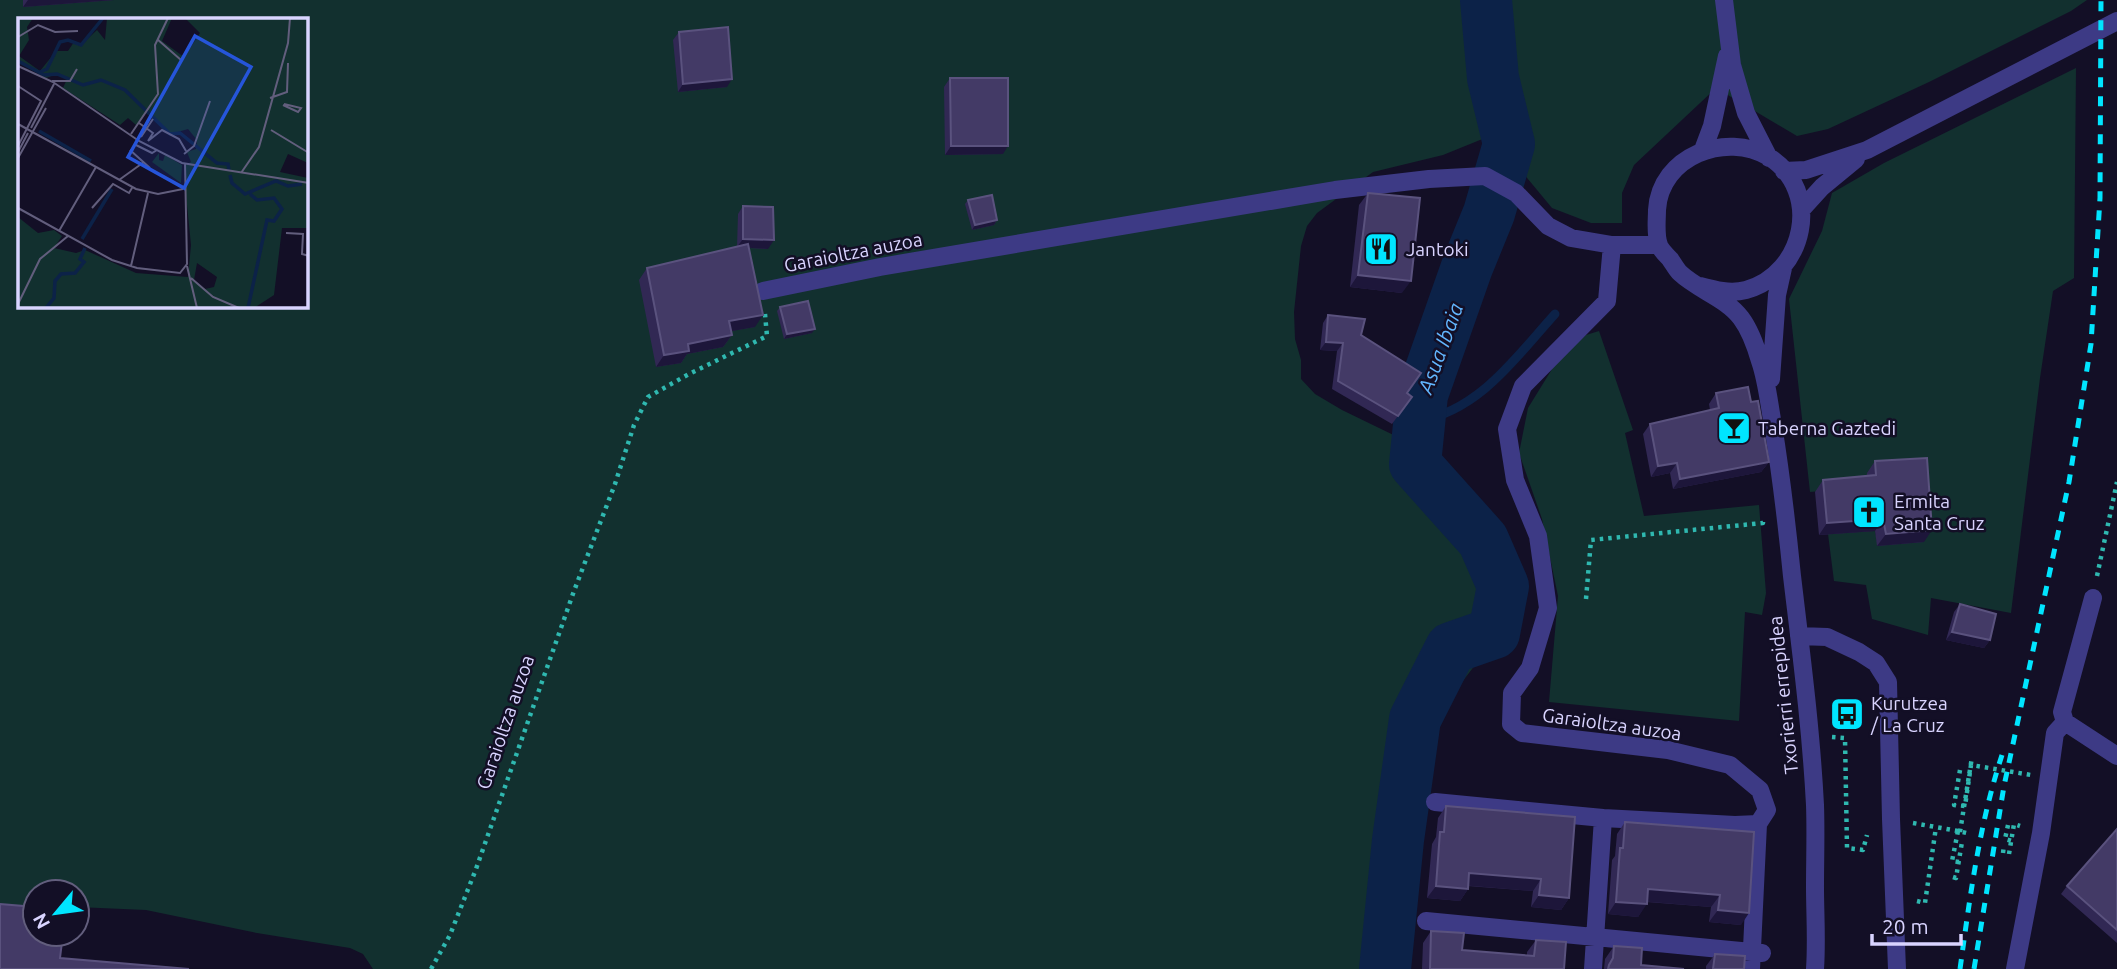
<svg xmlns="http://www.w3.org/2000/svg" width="2117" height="969" font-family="Ubuntu,sans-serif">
<rect width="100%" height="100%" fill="#130f26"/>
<path fill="#12302f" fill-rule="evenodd" d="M0 0H2087L2071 11 1929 82 1828 129 1797 136 1716 88 1634 165 1622 193V223H1591L1552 208 1513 161 1512 127 1443 155 1373 172 1317 213 1307 226 1301 246 1294 312 1295 339 1301 360V379L1315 394 1342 410 1412 444 1453 481 1470 504 1495 567V614L1479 660 1462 682 1426 713 1401 774 1393 969H373L363 954 350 948 257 933 146 910 77 907V892H35V912L0 916ZM19 19H306V306H19Z
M2076 68 2074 278 2053 291 2040 378 2011 613 1931 598 1928 635 1872 619 1866 585 1834 581 1828 534 1875 531 1878 546 1867 473 1868 487 1810 492 1789 299 1822 231 1832 193 1884 163Z
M1599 331 1633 430 1625 433 1644 516 1759 505 1766 593 1762 615 1745 612 1739 721 1549 702 1558 596 1542 519 1519 453 1528 408 1557 361 1586 335Z"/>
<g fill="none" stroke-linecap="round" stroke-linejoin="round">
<path stroke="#0c2248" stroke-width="9" d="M1419 421C1480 410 1516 357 1555 314"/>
<path stroke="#0c2248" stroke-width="52" d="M1385 969 1398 840 1415 719 1451 648 1494 633 1503 586 1483 540 1415 464 1422 395 1467 267 1489 213 1509 144 1493 78 1486 0"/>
<path stroke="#2fb8b0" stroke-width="4.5" stroke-dasharray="3.5 5" stroke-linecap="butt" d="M2097 576 2117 482
M1586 599 1591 540 1763 523V521
M1832 737 1845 738 1847 848 1863 850 1867 835
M1913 823 1958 831
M2008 825 2005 839 2012 841
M1960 832 1972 757
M2003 853 2004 845
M2009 854 2014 824 2020 826
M1959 862 1952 861 1958 831 1971 834
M1953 877 1956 878 1962 842
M1917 901 1925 903 1936 827
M431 969 450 935 476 869 574 591 615 484 634 425 648 397 689 374 767 336 765 314"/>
<path stroke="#3d3a85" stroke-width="18" d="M1724 0 1732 65 1746 113 1769 158
M1703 150 1712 126 1727 56
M1784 171 1806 170 1867 150 2117 21
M1802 209 1822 187 1856 159
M1612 245 1607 301 1523 386 1507 429 1515 480 1538 536 1548 608 1530 668 1512 693 1511 724 1522 733 1668 750 1730 765 1760 790 1767 810 1758 824 1751 969
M1700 286C1715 290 1730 294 1746 290 1805 274 1823 191 1769 157 1726 131 1660 156 1657 210 1657 220 1655 235 1659 245 1661 250 1666 255 1670 259 1673 263 1676 269 1680 273 1698 290 1726 298 1741 318 1750 330 1756 347 1760 361 1767 381 1769 404 1773 425 1781 475 1787 526 1792 576 1801 652 1811 728 1815 805 1816 832 1815 859 1815 887 1815 914 1817 941 1815 969
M763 291 880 267 1335 190 1429 179 1485 176 1516 193 1548 226 1571 238 1612 245H1659
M1771 379 1777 295 1783 268
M2093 598 2062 712 2065 722 2117 756
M1799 636 1827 637 1859 652 1876 663 1888 682 1891 819 1897 969
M1435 802 1603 818
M1426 921 1762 953
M1593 969 1603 818 1735 825 1758 824
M2015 969 2041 833 2055 733 2065 722"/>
<path stroke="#00e5ff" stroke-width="5" stroke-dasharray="10 9" stroke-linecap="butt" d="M1960 969C1970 897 1979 825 2002 755
M1974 969 2004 786 2069 482 2091 344 2100 198 2101 0"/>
<path stroke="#2fb8b0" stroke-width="4.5" stroke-dasharray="3.5 5" stroke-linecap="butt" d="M1960 770 1954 805 1965 806 1971 765 2031 775"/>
</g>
<path fill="#312854" d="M23 0H114L23 7Z
M679 32 727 87 678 92 673 40Z
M950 78 1003 154 945 155 944 87Z
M1368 193 1402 293 1350 287 1359 205Z
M968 200 997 220 994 225 972 230 965 204Z
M743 206 768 249 749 248 755 327 731 331 732 335 723 347 687 354 681 363 656 367 639 280 647 268 737 247 738 214Z
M780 307 812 333 784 339 777 311Z
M1328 315 1361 335 1407 393 1412 397 1392 424 1332 389 1337 351 1320 350 1323 323Z
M1716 393 1751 402 1769 462 1761 472 1673 489 1670 473 1651 477 1643 434 1650 424 1710 410 1709 404Z
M1875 461 1924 542 1877 546 1875 531 1819 535 1815 492 1823 480 1867 476V473Z
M1960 604 1990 640 1984 648 1946 640 1954 612Z
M1446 806 1569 898 1561 910 1531 907 1533 891 1468 886V889L1460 901 1427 898 1432 844 1436 837 1438 818Z
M1625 822 1754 832 1741 925 1709 922 1711 907 1647 902 1638 917 1608 914 1612 860 1615 856 1617 834Z
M2117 829V943L2061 894 2067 886Z
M1431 931 1462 950 1527 955V952L1536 940 1564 969H1422L1423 943Z
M1614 946 1641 965 1684 969H1604L1605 959Z
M1715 954 1744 969H1706V966Z"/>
<path fill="#1d163a" d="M28 0H114L23 7Z
M732 79 727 87 678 92 683 84Z
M951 146H1008L1003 154 945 155Z
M997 220 994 225 972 230 975 225Z
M743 239 774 240 768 249 737 247Z
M1358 275 1411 281 1402 293 1350 287Z
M763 315 755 327 721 333 729 321Z
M815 329 812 333 784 339 787 334Z
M732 335 723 347 687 354 681 363 656 367 664 355 688 344Z
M1326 342 1343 343 1337 351 1320 350Z
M1769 462 1761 472 1673 489 1680 479Z
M1677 463 1670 473 1651 477 1658 466Z
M1883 519 1875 531 1819 535 1827 523Z
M1932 530 1924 542 1877 546 1886 534Z
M1952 632 1990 640 1984 648 1946 640Z
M1469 873 1541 879 1533 891 1461 885Z
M1436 886 1468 889 1460 901 1427 898Z
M1648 889 1720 895 1711 907 1639 901Z
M1539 895 1569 898 1561 910 1531 907Z
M1616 902 1647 904 1638 917 1608 914Z
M1718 910 1749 913 1741 925 1709 922Z"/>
<path fill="#433a66" stroke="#5a527e" stroke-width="2" d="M728 27 732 79 683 84 679 32Z
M950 78H1008V146H951Z
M1368 193 1420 198 1411 281 1358 275Z
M992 195 997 220 975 225 968 200Z
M743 206 773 207 774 240 743 239Z
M748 244 763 315 729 321 732 335 688 344 689 351 664 355 647 268Z
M808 301 815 329 787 334 780 307Z
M1328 315 1365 319 1361 335 1421 373 1407 393 1412 397 1398 416 1338 381 1343 343 1326 342Z
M1748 387 1751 402 1758 401 1769 462 1680 479 1677 463 1658 466 1650 424 1719 408 1716 393Z
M1927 458 1932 530 1886 534 1883 519 1827 523 1823 480 1876 475 1875 461Z
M1960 604 1996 614 1990 640 1952 632Z
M1446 806 1575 817 1569 898 1539 895 1541 879 1469 873 1468 889 1436 886 1440 832H1444Z
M1625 822 1754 832 1749 913 1718 910 1720 895 1648 889 1647 904 1616 902 1620 848H1623Z
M2117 829V930L2067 886Z
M0 904 35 907V934H63L60 958 189 969H0Z
M1431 931 1464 933 1462 950 1534 956 1536 940 1566 942 1564 969H1430Z
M1614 946 1642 948 1641 965 1684 969H1608L1609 965 1613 958Z
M1715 954 1745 956 1744 969H1713Z"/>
<defs>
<g id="restaurant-square" transform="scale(1.75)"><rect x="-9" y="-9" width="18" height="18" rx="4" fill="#00e5ff" stroke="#130f26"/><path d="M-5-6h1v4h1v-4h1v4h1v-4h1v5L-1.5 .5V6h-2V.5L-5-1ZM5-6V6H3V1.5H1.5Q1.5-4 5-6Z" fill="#111"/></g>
<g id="bar-square" transform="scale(1.75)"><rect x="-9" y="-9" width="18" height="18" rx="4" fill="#00e5ff" stroke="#130f26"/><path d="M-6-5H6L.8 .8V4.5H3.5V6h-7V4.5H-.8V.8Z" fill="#111"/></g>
<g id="church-square" transform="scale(1.75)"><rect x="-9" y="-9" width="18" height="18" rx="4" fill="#00e5ff" stroke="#130f26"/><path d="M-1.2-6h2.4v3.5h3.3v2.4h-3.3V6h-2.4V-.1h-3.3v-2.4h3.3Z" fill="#111"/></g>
<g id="bus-square" transform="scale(1.75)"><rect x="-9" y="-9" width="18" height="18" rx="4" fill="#00e5ff" stroke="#130f26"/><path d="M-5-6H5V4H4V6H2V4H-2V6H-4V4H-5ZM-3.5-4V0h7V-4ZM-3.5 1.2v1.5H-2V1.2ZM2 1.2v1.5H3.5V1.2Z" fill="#111"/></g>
</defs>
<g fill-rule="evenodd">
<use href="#restaurant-square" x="1381" y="249"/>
<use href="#bar-square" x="1734" y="428"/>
<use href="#church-square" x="1869" y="512"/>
<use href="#bus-square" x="1847" y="714"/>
</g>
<g text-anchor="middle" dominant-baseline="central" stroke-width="5" stroke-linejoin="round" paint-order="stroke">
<g font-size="19" fill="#d9d4ff" stroke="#130f26" text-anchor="start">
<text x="1406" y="249">Jantoki</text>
<text x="1758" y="428">Taberna Gaztedi</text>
<text x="1894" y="501">Ermita<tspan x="1894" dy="22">Santa Cruz</tspan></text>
<text x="1871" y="703">Kurutzea<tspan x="1871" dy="22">/ La Cruz</tspan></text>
</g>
<g font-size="19" fill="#d9d4ff" stroke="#130f26">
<text transform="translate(853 252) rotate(-11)">Garaioltza auzoa</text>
<text transform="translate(1783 695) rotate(-96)">Txorierri errepidea</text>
<text transform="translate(505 722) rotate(-71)">Garaioltza auzoa</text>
<text transform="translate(1612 724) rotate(8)">Garaioltza auzoa</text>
</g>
<g font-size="21" font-style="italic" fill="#62b6ff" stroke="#130f26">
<text transform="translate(1440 348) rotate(-70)">Asua Ibaia</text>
</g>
</g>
<g transform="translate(18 18)">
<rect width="290" height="290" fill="#130f26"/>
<path d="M0 0H15L9 9 11 22 1 38 22 53 38 33H50L56 24 62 28 79 12 87 22 89 0H154L144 23 166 39 182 15 167 0H290V145L270 136 262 154 290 160V210H264L256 277 236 290H0V199L20 215 36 212 44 218 36 230 58 235 67 232 118 255 170 259 173 227 167 167 168 147 173 144 169 134 178 131 179 122 170 111 153 116 128 95 118 107 110 100 102 107 45 70 49 61 39 56 28 60 0 44ZM179 245 199 259 196 269 187 271 176 262ZM141 135V142L145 143 147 137 164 147 163 165 134 144Z" fill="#12302f" fill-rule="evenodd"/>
<path fill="none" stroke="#0c2248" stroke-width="3.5" d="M0 43 26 57 39 56 65 67 83 62 107 72 152 116 162 115 199 145 210 146 211 152M22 54 29 51 42 24 50 22 63 27 85 0M21 113 73 143M212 157 214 165 227 176 258 163 270 168 284 166M64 221 94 171M28 290 36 280 37 263 43 256 57 255 66 244 62 241 67 230M230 290 249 202 256 203 264 191 256 180 239 182 232 176"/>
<path fill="none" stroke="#625e7d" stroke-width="2" d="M0 19 20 7 37 14 60 13M139 21 163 42M0 48 35 64 121 123 164 145 291 165M34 63H52L59 51M0 68 23 83 0 128M252 80 269 74 270 45M265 87 280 94 283 90 266 86M121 105 135 115 130 123M0 106 118 171 140 176 165 171M13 110 36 66M253 112 291 135M113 116 140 76 137 27 150 0M123 119 135 101M130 123 144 112 161 121 168 133M116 126 134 135 139 132M112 132 132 150M0 134 10 115M166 136 176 128 192 83M0 140 28 90M223 155 241 129 270 25 272 0M101 162 126 144M0 190 94 242 119 250 162 255 169 246 167 145M74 190 95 166 111 175 114 170M41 213 78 149M268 215 285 216 284 236 291 238M113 248 130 175M169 248 179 290M173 260 195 279 221 290M0 286 22 241 50 218"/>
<path fill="#2655da" fill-opacity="0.15" stroke="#2655da" stroke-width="3.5" d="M177 18 233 49 166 170 110 139Z"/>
<rect width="290" height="290" fill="none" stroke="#d9d4ff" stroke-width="3.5"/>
</g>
<g transform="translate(56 913) rotate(241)"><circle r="33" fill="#130f26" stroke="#625e7d" stroke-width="2"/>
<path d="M0-5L12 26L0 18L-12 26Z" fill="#00e5ff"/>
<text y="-10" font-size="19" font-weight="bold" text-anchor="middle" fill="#d9d4ff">N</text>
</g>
<path d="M1872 934v10h89v-10" fill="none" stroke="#d9d4ff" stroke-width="3.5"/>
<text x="1882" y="934" font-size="21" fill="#d9d4ff" stroke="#130f26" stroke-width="5" paint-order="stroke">20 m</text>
</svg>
